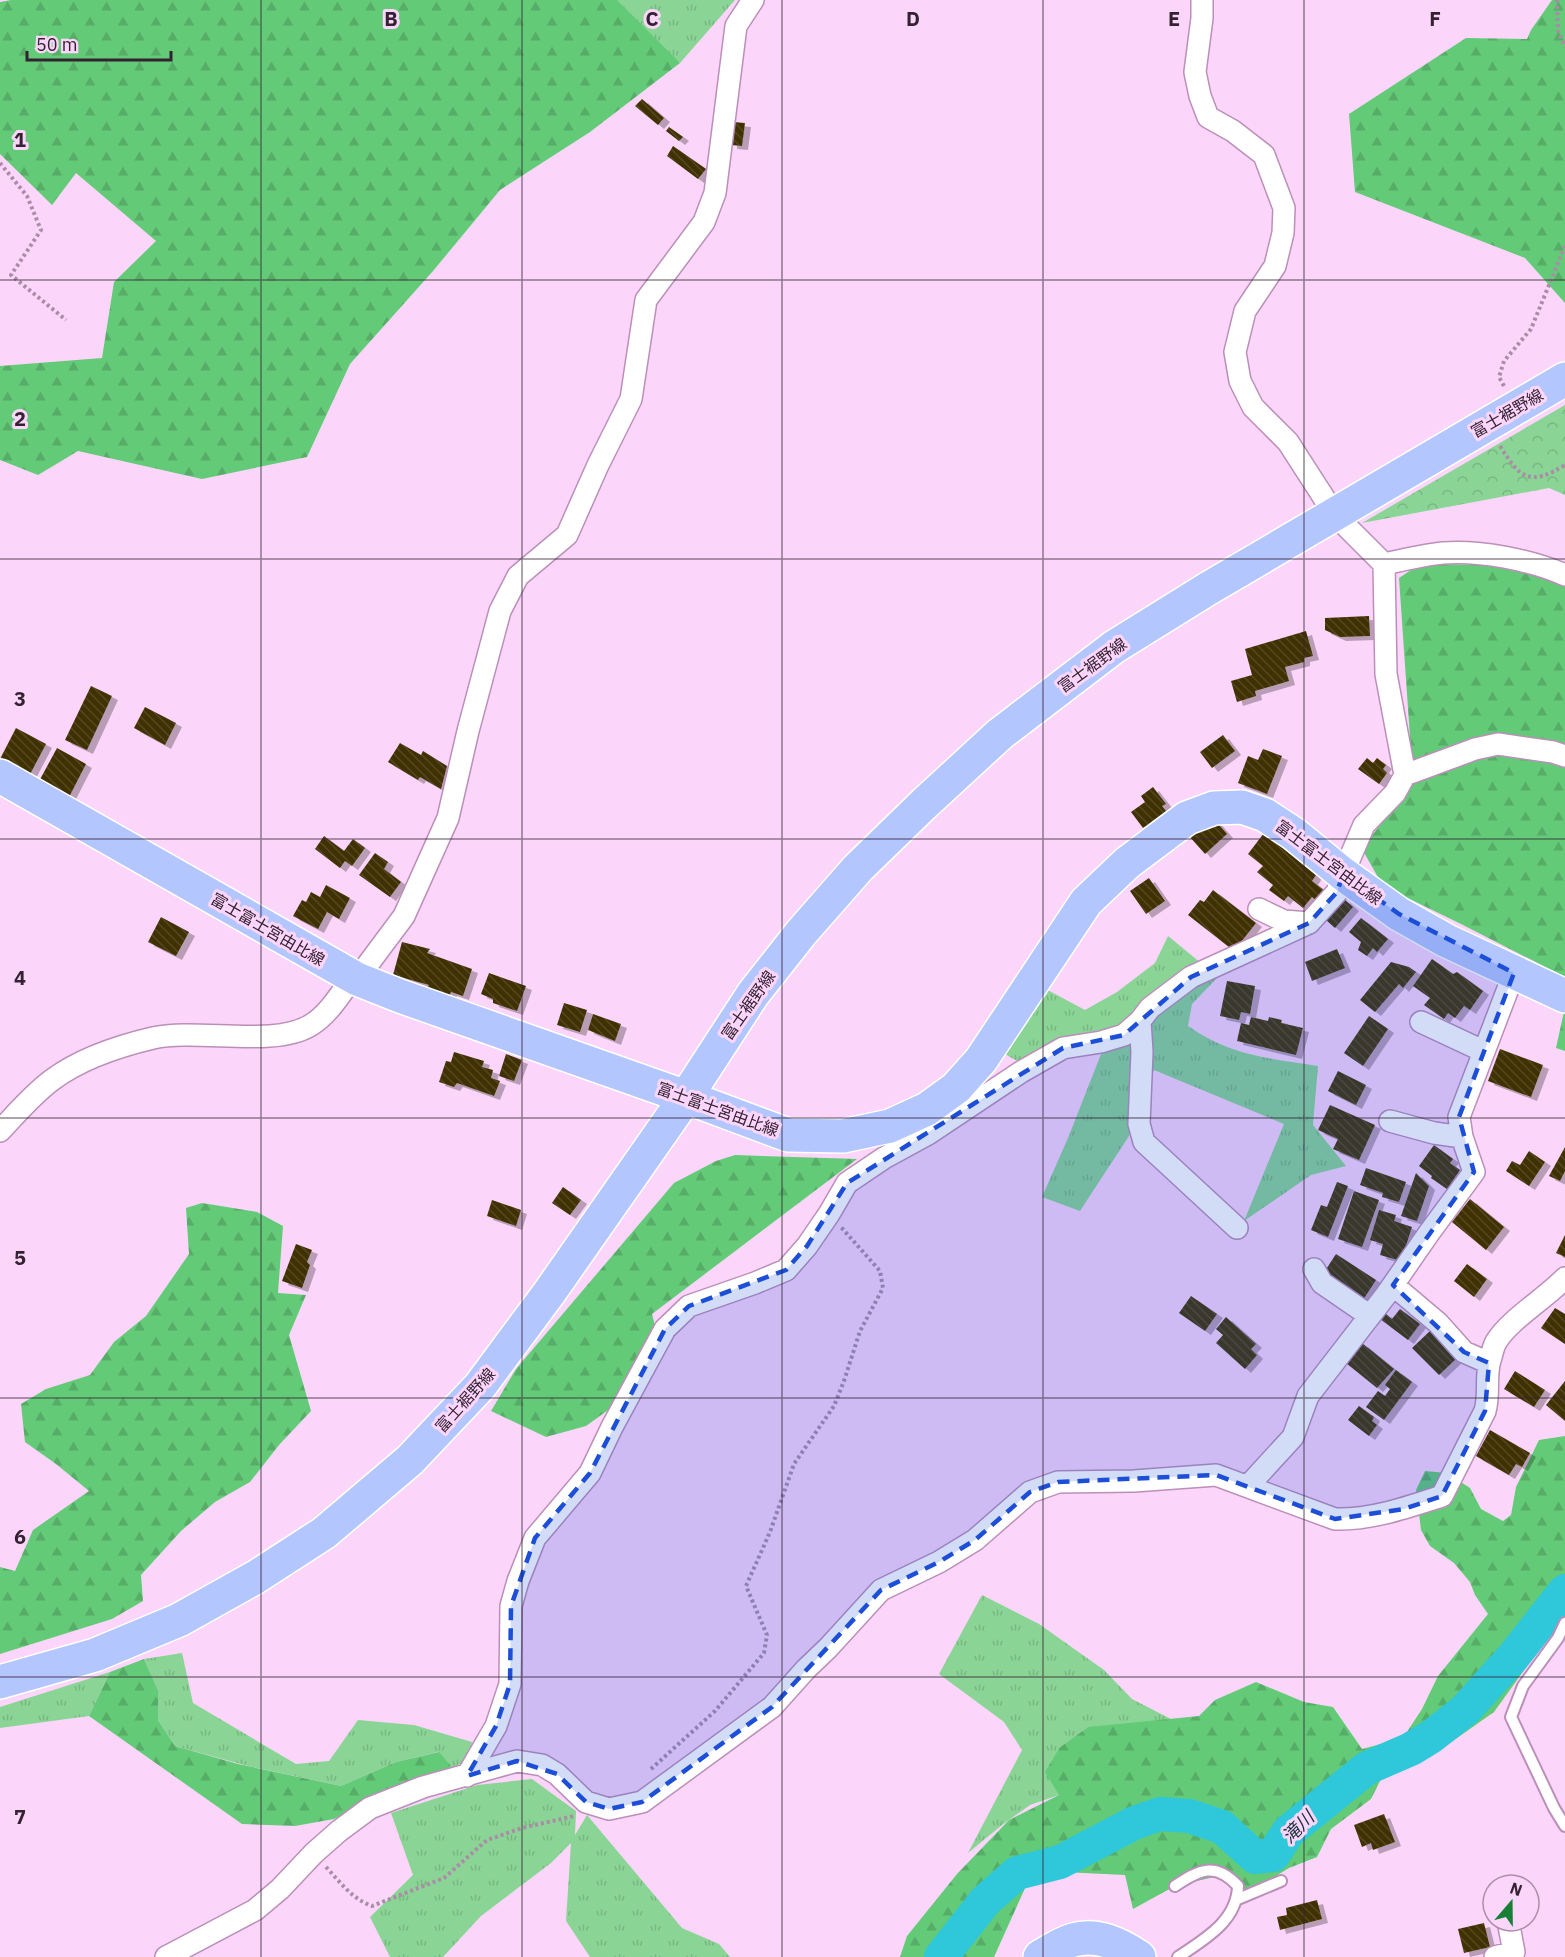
<svg xmlns="http://www.w3.org/2000/svg" width="1565" height="1957" font-family="'IBM Plex Sans','Noto Sans JP',sans-serif">
<defs>
<pattern id="grass-tufts" width="24" height="20" patternUnits="userSpaceOnUse" patternTransform="scale(1.5)"><rect width="24" height="20" fill="#8ad595"/><path d="M3 7l-1-3M5 7V3M7 7l1-3M15 17l-1-3M17 17v-4M19 17l1-3" fill="none" stroke="#78b781"/></pattern>
<pattern id="forest-firs" width="22" height="20" patternUnits="userSpaceOnUse" patternTransform="scale(1.5)"><rect width="22" height="20" fill="#63ca77"/><path d="M5 1l3.5 6h-7zM16 11l3.5 6h-7z" fill="#57ad67"/></pattern>
<pattern id="park-crowns" width="20" height="18" patternUnits="userSpaceOnUse" patternTransform="scale(1.5)"><rect width="20" height="18" fill="#8ad595"/><path d="M2 6a3 3 0 1 1 6 0M12 15a3 3 0 1 1 6 0" fill="none" stroke="#78b781"/></pattern>
<pattern id="building-back-hatch" width="6" height="6" patternUnits="userSpaceOnUse" patternTransform="scale(1.5)"><rect width="6" height="6" fill="#413205"/><path d="M-1 5l2 2M0 0l6 6M5-1l2 2" fill="none" stroke="#544721"/></pattern>
<filter id="shadow"><feDropShadow dx="6" dy="4" stdDeviation="0" flood-color="#0004"/></filter>
</defs>
<rect width="100%" height="100%" fill="#fcd6fa"/>
<path fill="url(#grass-tufts)" d="M604 0H735L680 63Z
M1168 936 1218 977 1192 1004 1188 1026C1231 1056 1268 1058 1318 1066L1313 1125 1346 1166 1311 1175 1244 1221 1284 1124 1154 1070 1129 1136 1080 1211 1042 1197 1068 1138 1103 1049 1065 1055 1037 1072 1003 1053 1042 987 1085 1010 1117 992 1155 963Z
M982 1595 1039 1624 1104 1670 1132 1699 1171 1719 1145 1728 1088 1727 1060 1747 1059 1795 1030 1805 1002 1825 968 1853 1022 1750 1004 1722 939 1674Z
M182 1653 193 1703 296 1764 329 1761 358 1720 414 1725 472 1742 469 1761 452 1767 438 1752 396 1762 341 1786 248 1766 175 1746 158 1720V1690L144 1659Z
M110 1672 89 1716 0 1728V1707Z
M532 1779 576 1811 575 1835 587 1815 682 1928 719 1944 730 1957H590L566 1921 571 1843 551 1863 481 1916 443 1957H390L370 1917 413 1875 391 1813 477 1785Z"/>
<path fill="url(#forest-firs)" d="M11 0H617L680 63 590 132 500 190 433 271 350 364 307 457 202 479 78 451 38 475 0 460V366L102 358 114 282 156 241 76 173 52 205 0 154V2Z
M1552 0H1565V303L1525 258 1355 192 1349 114 1466 38 1527 39 1531 30Z
M1420 564 1498 565 1565 581V977L1461 924 1383 886 1362 849 1413 781 1399 578Z
M1565 1007V1051L1556 1048Z
M735 1155 857 1159 652 1314 662 1353 611 1408 586 1426 546 1437 491 1411 516 1369 674 1183 716 1161Z
M202 1203 257 1212 283 1226 278 1293 306 1295 289 1335 311 1411 279 1445 250 1482 215 1502 181 1531 141 1575 143 1601 112 1619 0 1654V1567L15 1571 33 1530 89 1491 56 1464 25 1442 21 1404 46 1389 90 1375 114 1342 146 1316 189 1254 186 1208Z
M1565 1436V1613L1494 1712 1430 1757 1382 1777 1371 1799 1331 1829 1317 1857 1289 1868 1238 1899 1223 1875 1175 1886 1133 1909 1125 1875 1063 1872 1026 1886 994 1957H900L907 1936 957 1874 1009 1820 1059 1795 1045 1772 1060 1747 1088 1727 1199 1716 1215 1700 1256 1682 1304 1702 1333 1707 1362 1749 1403 1738 1422 1709 1438 1676 1488 1614 1475 1595 1470 1582 1454 1563 1430 1546 1421 1530 1416 1490 1425 1471 1447 1473 1470 1488 1481 1509 1503 1521 1511 1515 1516 1487 1539 1440Z
M144 1659 158 1690V1720L175 1746 238 1764 341 1786 396 1762 439 1752 452 1767 421 1778 334 1819 295 1826 242 1824 89 1716 110 1672Z"/>
<path fill="url(#park-crowns)" d="M1565 405V495L1549 488 1362 523Z"/>
<g fill="none" stroke-linecap="round" stroke-linejoin="round">
<path stroke="#2fc7da" stroke-width="34" d="M941 1957 985 1901 1017 1873 1060 1862 1134 1823 1160 1814 1189 1816 1222 1827 1255 1857 1273 1855 1289 1831 1367 1768 1411 1749 1432 1736 1465 1710 1513 1657 1565 1591"/>
</g>
<path fill="url(#building-back-hatch)" filter="url(#shadow)" d="M642 99 664 118 658 125 635 106Z
M733 122 745 123 742 146 731 145Z
M669 127 683 137 679 141 666 131Z
M673 146 706 169 698 179 667 156Z
M1369 616 1370 636 1340 637 1325 630V618Z
M1306 631 1313 656 1304 658V662L1285 667 1289 681 1255 691 1256 696 1237 702 1231 681 1252 675 1245 649Z
M91 686 112 696 87 750 65 740Z
M145 707 176 723 165 745 134 728Z
M16 728 46 744 27 780 0 765V759Z
M1223 735 1235 751 1212 768 1200 752Z
M400 743 421 755 423 751 447 766 441 789 420 777 418 780 388 762Z
M57 748 86 764 67 801 37 785Z
M1263 749 1282 756 1267 794 1238 783 1248 756 1258 760Z
M1367 758 1373 763 1377 758 1386 765 1383 769 1387 773 1379 784 1358 769Z
M1153 787 1166 804 1162 806 1166 811 1143 828 1131 812 1145 802 1141 796Z
M1212 817 1227 834 1205 854 1189 836Z
M1264 833 1316 875 1312 881 1325 891 1317 901 1312 897 1303 908 1288 896 1284 901 1269 890 1273 885 1257 872 1263 866 1248 854Z
M324 836 344 851 353 839 365 848 352 866 345 861 340 868 315 849Z
M375 853 388 862 384 869 401 882 390 897 359 875Z
M1149 878 1165 901 1146 914 1130 891Z
M326 885 350 898 339 919 327 912 318 929 293 916 302 900 306 902 311 892 320 897Z
M1213 890 1256 923 1234 951 1188 915 1200 900 1204 902Z
M1344 899 1353 907 1335 928 1326 920Z
M161 917 189 932 176 956 148 942Z
M1361 918 1388 939 1377 952 1373 948 1367 956 1358 950 1361 942 1349 932Z
M402 942 430 949 427 953 472 969 463 996 451 992 449 996 427 988 429 985 393 975Z
M1337 949 1345 968 1312 981 1305 962Z
M1432 959 1453 974 1457 972 1483 991 1470 1010 1464 1006 1455 1018 1448 1013 1444 1019 1424 1005 1430 998 1413 986Z
M1391 962 1409 967 1416 972 1403 988 1399 984 1375 1012 1360 1000Z
M489 973 526 986 517 1011 493 1003V999L481 994Z
M1227 981 1255 986 1250 1014 1241 1012 1239 1020 1220 1016Z
M564 1003 587 1010 580 1032 557 1025Z
M593 1014 621 1024 615 1041 588 1030Z
M1369 1016 1388 1029 1363 1066 1344 1053Z
M1251 1017 1268 1021 1269 1017 1282 1020 1281 1023 1303 1028 1296 1055 1237 1041 1241 1023 1249 1025Z
M1500 1049 1543 1065 1531 1097 1488 1081Z
M454 1052 484 1061 482 1067 493 1070 491 1078 500 1081 494 1096 457 1083 454 1087 439 1082 446 1061 451 1062Z
M506 1054 522 1060 514 1081 499 1076Z
M1338 1071 1366 1085 1356 1105 1328 1091Z
M1330 1105 1375 1125 1359 1160 1333 1149 1338 1139 1318 1130Z
M1434 1145 1453 1159 1450 1163 1460 1170 1447 1189 1431 1178 1432 1176 1419 1166Z
M1565 1147V1171L1560 1181 1549 1176Z
M1529 1151 1545 1162 1529 1186 1506 1171 1512 1161 1520 1165Z
M1366 1168 1406 1182 1399 1202 1382 1197 1383 1193 1360 1185Z
M1416 1173 1429 1186 1417 1221 1401 1216Z
M1337 1182 1348 1186 1328 1237 1311 1230 1321 1205 1327 1207Z
M563 1187 581 1200 570 1215 552 1203Z
M1354 1191 1379 1200 1362 1247 1338 1239Z
M1470 1199 1504 1227 1486 1250 1452 1222Z
M492 1200 521 1210 516 1226 487 1216Z
M1379 1210 1396 1215 1394 1221 1412 1227 1401 1261 1380 1255 1383 1244 1370 1240Z
M1565 1235V1257L1556 1253Z
M296 1244 312 1250 307 1262 310 1265 302 1288 282 1281Z
M1336 1254 1376 1280 1363 1300 1323 1274Z
M1467 1264 1487 1279 1474 1297 1454 1281Z
M1191 1296 1217 1314 1205 1331 1179 1313Z
M1555 1308 1565 1314V1344L1541 1328Z
M1400 1309 1420 1324 1408 1340 1380 1319 1385 1313 1392 1319Z
M1226 1317 1256 1344 1251 1349 1257 1355 1245 1369 1216 1343 1223 1335 1216 1329Z
M1430 1331 1457 1358 1439 1375 1412 1348Z
M1362 1343 1394 1369 1377 1388 1346 1363Z
M1396 1370 1412 1382 1384 1420 1366 1407 1378 1391 1385 1396 1390 1389 1385 1385Z
M1515 1371 1545 1390 1534 1407 1504 1389Z
M1565 1381V1421L1546 1405Z
M1359 1406 1374 1417 1372 1421 1377 1425 1369 1436 1348 1420Z
M1490 1430 1530 1453 1522 1467 1516 1464 1509 1475 1476 1456Z
M1384 1814 1395 1842 1373 1850 1371 1843 1362 1847 1354 1825Z
M1317 1900 1322 1919 1280 1930 1277 1917 1287 1915 1286 1908Z
M1484 1923 1490 1947 1464 1953 1458 1929Z"/>
<g fill="none" stroke-linecap="round" stroke-linejoin="round">
<g stroke="#bb8fb9" stroke-width="14">
<path id="lane" d="M1565 1623 1558 1638 1523 1686 1511 1717 1554 1808 1565 1826
M1175 1886C1199 1870 1215 1861 1238 1886 1237 1921 1205 1939 1178 1957
M1238 1899 1281 1881"/>
</g>
<g stroke="#bb8fb9" stroke-width="24">
<path id="street" d="M1384 564C1403 560 1423 555 1443 553 1480 550 1531 560 1565 575
M1405 775 1475 749 1498 744 1553 752 1565 756
M1259 909 1284 921 1309 923
M357 979 404 916 448 818 468 731 500 611 518 576 567 535 598 465 631 399 646 300 704 222 715 193 736 26 753 0
M1140 1021 1142 1052 1139 1124 1144 1142 1237 1228
M1421 1022 1483 1051
M1390 1121 1434 1133 1462 1137
M0 1131C16 1114 33 1094 52 1080 80 1059 119 1046 153 1038 198 1028 274 1048 311 1025 329 1014 341 993 353 977
M1314 1269 1322 1283 1370 1316
M1393 1285 1438 1323 1464 1352 1489 1363
M1248 1486 1293 1437 1308 1396 1386 1295 1429 1233 1474 1172 1462 1137 1459 1117 1514 973
M467 1776 496 1726 510 1684 511 1606 518 1581 535 1538 590 1473 612 1427 665 1329 689 1306 755 1283 786 1270 807 1246 829 1214 847 1183 884 1158 928 1134 1021 1072 1063 1048 1101 1042 1124 1035 1140 1021 1150 1008 1191 977 1309 923 1337 892 1343 874 1364 825 1395 793 1405 775 1386 674 1384 564 1335 515 1288 442 1253 407 1240 381 1235 352 1245 311 1275 266 1283 233 1284 208 1264 155 1233 131 1208 117 1200 96 1195 72 1202 18V0
M166 1957 255 1910 280 1889 314 1853 339 1831 370 1808 423 1787 517 1761 542 1765 557 1774 586 1802 609 1809 642 1802 772 1707 806 1669 828 1648 881 1590 939 1562 975 1540 1030 1492 1058 1482 1134 1481 1216 1475 1335 1519C1372 1520 1408 1507 1442 1496L1485 1411C1490 1394 1485 1377 1490 1360 1492 1355 1493 1347 1496 1342 1509 1320 1546 1298 1565 1278
M1495 1957 1514 1952 1508 1921"/>
</g>
<g stroke="#fff" stroke-width="36">
<path id="primary" d="M0 776 357 979 400 996 686 1097 788 1135 843 1136 890 1126 927 1109 956 1088 981 1060 1086 902 1127 863 1187 818 1214 808 1242 807 1265 815 1294 834 1343 874 1399 914 1447 941 1565 996
M0 1682 95 1655 179 1620 256 1577 324 1533 410 1460 480 1386 549 1293 686 1097 753 994 801 933 858 868 925 803 1000 734 1114 647 1209 588 1565 379
M1040 1957C1050 1951 1062 1943 1073 1940 1097 1933 1119 1944 1139 1957"/>
</g>
<path stroke="#aa8ca8" stroke-width="4" stroke-dasharray="3 3" stroke-linecap="butt" d="M1557 0 1558 31 1565 47
M0 163 27 196 41 230 11 275 66 320
M1504 386 1499 377 1504 361 1531 329 1565 246
M1500 446C1520 478 1529 487 1565 465
M651 1769 715 1711 764 1653 767 1635 746 1586 770 1532 794 1464 834 1406 844 1381 860 1331 883 1288 880 1271 841 1227
M326 1867C340 1882 352 1899 372 1906L444 1878 487 1840 522 1828 574 1816"/>
<use href="#lane" stroke="#fff" stroke-width="10"/>
<use href="#street" stroke="#fff" stroke-width="21"/>
<use href="#primary" stroke="#b3c6fd" stroke-width="33"/>
</g>
<path fill="#1d4ed8" fill-opacity="0.2" stroke="#1d4ed8" stroke-width="4.5" stroke-dasharray="12 8" stroke-linejoin="round" d="M1343 874 1399 914 1514 973 1459 1117 1474 1172 1393 1285 1464 1352 1489 1363 1485 1411 1442 1496 1404 1509 1335 1519 1216 1475 1058 1482 1030 1492 975 1540 939 1562 881 1590 772 1707 642 1802 609 1809 586 1802 557 1774 517 1761 467 1776 496 1726 510 1684 511 1606 535 1538 590 1473 665 1329 689 1306 786 1270 807 1246 847 1183 1063 1048 1124 1035 1191 977 1309 923 1337 892Z"/>
<path fill="none" stroke="#342233" stroke-width="1.5" stroke-opacity="0.55" d="M261 0V1957M522 0V1957M782 0V1957M1043 0V1957M1304 0V1957M0 280H1565M0 559H1565M0 839H1565M0 1118H1565M0 1398H1565M0 1677H1565"/>
<g text-anchor="middle" dominant-baseline="central" stroke-width="6" stroke-linejoin="round" paint-order="stroke">
<g font-size="16" fill="#342233" stroke="#fcd6fa">
<text transform="translate(1507 413) rotate(-30)">富士裾野線</text>
<text transform="translate(1092 665) rotate(-36)">富士裾野線</text>
<text transform="translate(1329 862) rotate(37)">富士富士宮由比線</text>
<text transform="translate(268 929) rotate(30)">富士富士宮由比線</text>
<text transform="translate(748 1005) rotate(-55)">富士裾野線</text>
<text transform="translate(718 1109) rotate(20)">富士富士宮由比線</text>
<text transform="translate(465 1400) rotate(-48)">富士裾野線</text>
</g>
<g font-size="18" font-style="italic" fill="#112f34" stroke="#fcd6fa">
<text transform="translate(1298 1827) rotate(-45)">滝川</text>
</g>
</g>
<g font-size="20" text-anchor="middle" font-weight="bold" fill="#342233" stroke="#fcd6fa" stroke-width="6" stroke-linejoin="round" paint-order="stroke">
<text x="391" y="26">B</text>
<text x="652" y="26">C</text>
<text x="913" y="26">D</text>
<text x="1174" y="26">E</text>
<text x="1435" y="26">F</text>
<text x="20" y="147">1</text>
<text x="20" y="426">2</text>
<text x="20" y="706">3</text>
<text x="20" y="985">4</text>
<text x="20" y="1265">5</text>
<text x="20" y="1544">6</text>
<text x="20" y="1824">7</text>
</g>
<g transform="translate(1511 1903) rotate(20)"><circle r="28" fill="#fcd6fa" stroke="#ac8eaa" stroke-width="1.5"/>
<path d="M0-4.5L10 22L0 15L-10 22Z" fill="#168136"/>
<text y="-9" font-size="16" font-weight="bold" text-anchor="middle" fill="#342233">N</text>
</g>
<path d="M27 51v9h144v-9" fill="none" stroke="#342233" stroke-width="3"/>
<text x="36" y="51" font-size="18" fill="#342233" stroke="#fcd6fa" stroke-width="4.5" paint-order="stroke">50 m</text>
</svg>
